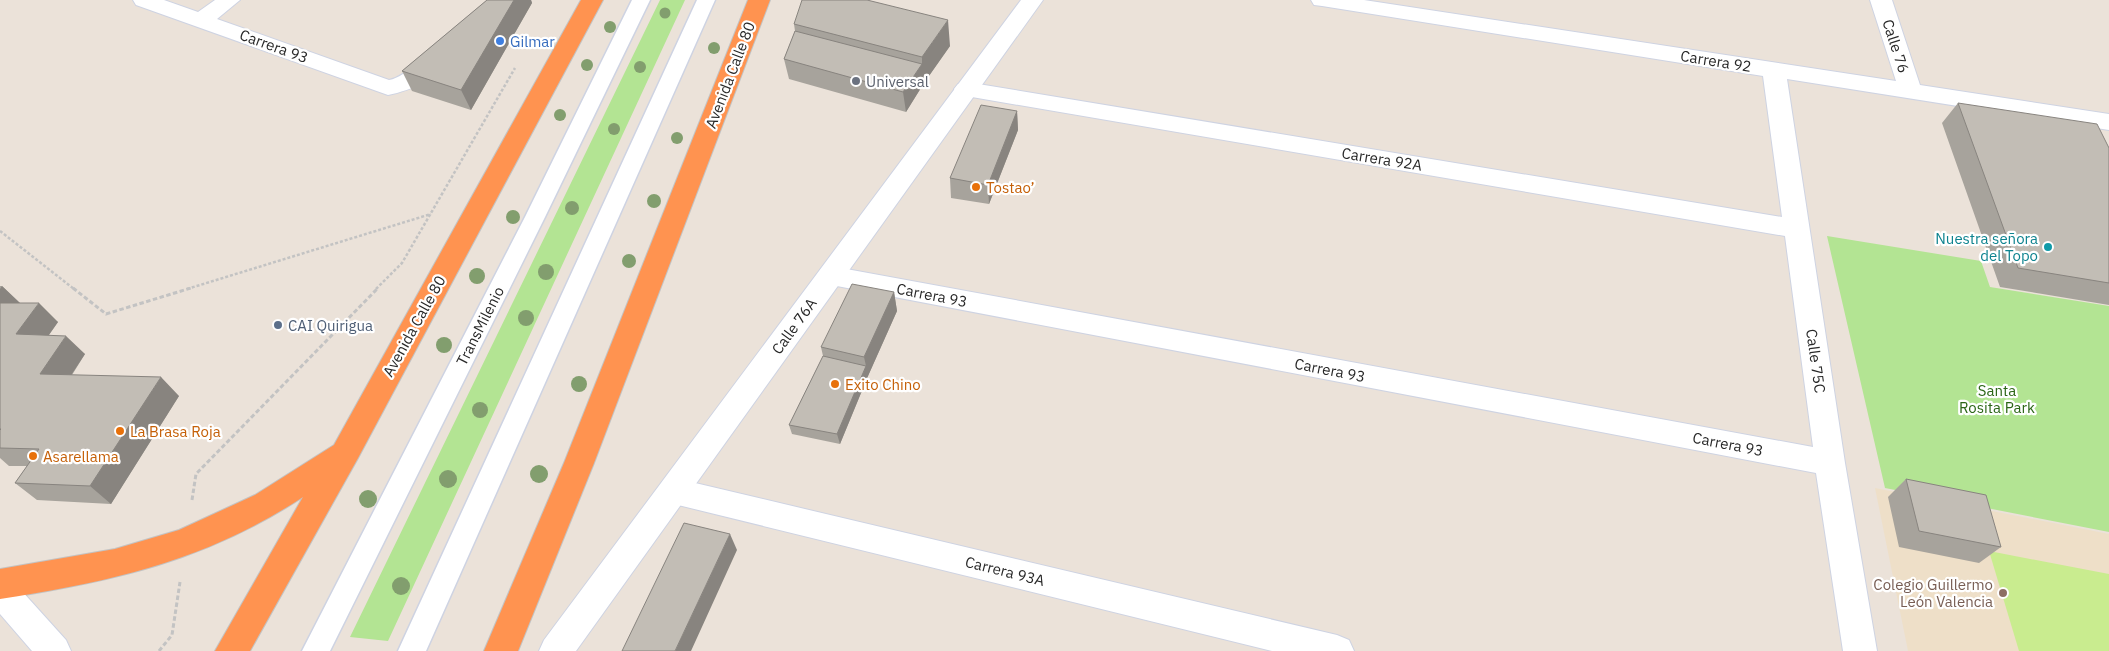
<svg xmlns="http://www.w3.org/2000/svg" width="2109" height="651" font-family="'IBM Plex Sans',sans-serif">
<rect width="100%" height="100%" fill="#ebe2d9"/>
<path fill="#eedfc8" d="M1875 488 2109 534V651H1908Z"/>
<path fill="#b3e493" d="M660 0H685L388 641 350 637Z
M1827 236 1981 261 1990 287 2109 306V532L1885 488Z"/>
<path fill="#c9ec8f" d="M1989 551 2109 574V651H2019Z"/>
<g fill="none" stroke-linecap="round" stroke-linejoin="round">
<g stroke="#ced3e2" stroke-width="3">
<path id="lane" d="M632 0H650L545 217 330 651H302L525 217Z
M697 0H715L426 651H398Z"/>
</g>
<g stroke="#ced3e2" stroke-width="2">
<path id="street" d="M133 0H164L198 12 215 0H240L217 19 389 80C411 76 423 47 445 53L448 58C434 80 413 90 388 95L136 5Z
M1311 0H1364L1896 81 1870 0H1892L1920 85 2109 114V130L1787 79 1845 463 1877 651H1843L1816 473 821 283 817 276 821 269 830 266 1813 447 1785 236 966 96 958 94 954 89 958 84 966 82 1782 217 1763 76 1322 6 1314 5Z
M674 478 1337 635 1349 640 1354 651H1272L674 504 663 500 659 491 663 482Z"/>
</g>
<g stroke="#ced3e2" stroke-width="2">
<path id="secondary" d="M1021 0H1043L576 651H539L544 640Z
M0 575 11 579 66 640 71 651H32L0 614Z"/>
</g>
<g stroke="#c3c3c3" stroke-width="2">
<path id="highway" d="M581 0H603L358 458 250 651H215L303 497C205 561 114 581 0 599V569L115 549 179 530 255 495 334 445Z
M748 0H770L594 463 518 651H484L564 463Z"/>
</g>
<path stroke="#c3c3c3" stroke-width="2.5" stroke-dasharray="3 2" stroke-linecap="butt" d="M0 231 74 289
M187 289 431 214
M376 289 402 263 515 68"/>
<path stroke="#c3c3c3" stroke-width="3" stroke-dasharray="4.5 2.5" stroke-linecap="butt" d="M73 288 106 314 191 288
M192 500 196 474 378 288
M159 651 172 635 180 582"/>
<use href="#lane" fill="#fff" fill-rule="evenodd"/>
<use href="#street" fill="#fff" fill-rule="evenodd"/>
<use href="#secondary" fill="#fff" fill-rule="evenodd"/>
<use href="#highway" fill="#ff9350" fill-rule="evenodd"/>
</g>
<g fill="#829e6e">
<circle cx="665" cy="13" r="5.5"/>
<circle cx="610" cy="27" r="6"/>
<circle cx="714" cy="48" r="6"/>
<circle cx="587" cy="65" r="6"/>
<circle cx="640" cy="67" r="6"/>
<circle cx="560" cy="115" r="6"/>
<circle cx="614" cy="129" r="6"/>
<circle cx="677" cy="138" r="6"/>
<circle cx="654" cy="201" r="7"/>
<circle cx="572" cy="208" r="7"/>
<circle cx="513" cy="217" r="7"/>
<circle cx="629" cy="261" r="7"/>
<circle cx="546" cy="272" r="8"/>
<circle cx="477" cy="276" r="8"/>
<circle cx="526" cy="318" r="8"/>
<circle cx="444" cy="345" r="8"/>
<circle cx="579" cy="384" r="8"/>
<circle cx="480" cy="410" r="8"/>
<circle cx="539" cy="474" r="9"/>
<circle cx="448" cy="479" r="9"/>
<circle cx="368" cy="499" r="9"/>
<circle cx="401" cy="586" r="9"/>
</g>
<path fill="#a7a39c" d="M487 0H531L532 3 471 110 412 91 402 71Z
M794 24 950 46 924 83 906 112 789 79 784 59 795 31Z
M1958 103 2109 148V305L2000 287 1942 123Z
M1017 111 1018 130 989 204 951 198 950 178Z
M0 286H2L20 303 58 322 49 335 85 354 72 375 179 396 111 504 37 500 15 483 27 466H9L0 458Z
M894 292 897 311 868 376 840 444 792 434 789 425 823 356 821 347Z
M1906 479 2001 547 1979 563 1899 547 1888 497Z"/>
<path fill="#88847f" d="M514 0H531L532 3 471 110 461 90Z
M948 20 950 46 924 83 906 112 903 92 922 64V57Z
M1017 111 1018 130 989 204 988 185Z
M2 286 22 305 0 311V289Z
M894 292 897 311 868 376 840 444 837 434 866 366 864 357Z
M39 303 58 322 36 353 16 334Z
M66 336 85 354 60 392 40 374Z
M161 377 179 396 111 504 90 486Z
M730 534 737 550 691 651H675Z"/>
<path fill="#c2bdb5" stroke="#88847f" d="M487 0H514L461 90 402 71Z
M802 0H867L948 20 922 57 794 24Z
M795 31 922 64 903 92 784 59Z
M1958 103 2097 124 2109 148V283L2018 268Z
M981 105 1017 111 988 185 950 178Z
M852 284 894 292 864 357 821 347Z
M0 303H39L16 334 66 336 40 374 161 377 90 486 15 483 39 449 0 448V430L1 429H0Z
M823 356 866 366 837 434 789 425Z
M1906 479 1986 495 2001 547 1919 531Z
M684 523 730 534 675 651H622Z"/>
<circle fill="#3f7fe0" stroke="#fff" stroke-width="2" cx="500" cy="41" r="5"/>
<circle fill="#6b7280" stroke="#fff" stroke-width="2" cx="856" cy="81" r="5"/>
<g fill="#e8710a" stroke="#fff" stroke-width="2">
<circle cx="976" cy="187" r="5"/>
<circle cx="835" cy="384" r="5"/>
<circle cx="120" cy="431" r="5"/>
<circle cx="33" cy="456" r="5"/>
</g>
<circle fill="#0f9aa8" stroke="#fff" stroke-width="2" cx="2048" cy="247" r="5"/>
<circle fill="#5c6f8a" stroke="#fff" stroke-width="2" cx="278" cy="325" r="5"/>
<circle fill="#8d6e63" stroke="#fff" stroke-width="2" cx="2003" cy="593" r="5"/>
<g text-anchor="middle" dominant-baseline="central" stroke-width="4.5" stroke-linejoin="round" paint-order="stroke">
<g font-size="15" fill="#366cbe" stroke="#fff" text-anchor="start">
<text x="510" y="41">Gilmar</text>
</g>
<g font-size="15" fill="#282828" stroke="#fff">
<text transform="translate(274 46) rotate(20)">Carrera 93</text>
<text transform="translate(1896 46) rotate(72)">Calle 76</text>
<text transform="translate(1716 61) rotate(9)">Carrera 92</text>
<text transform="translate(730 75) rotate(-69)">Avenida Calle 80</text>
<text transform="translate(1382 159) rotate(9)">Carrera 92A</text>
<text transform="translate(932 295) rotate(11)">Carrera 93</text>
<text transform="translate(414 326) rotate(-61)">Avenida Calle 80</text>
<text transform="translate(480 326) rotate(-63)">TransMilenio</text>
<text transform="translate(794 326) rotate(-54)">Calle 76A</text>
<text transform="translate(1816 361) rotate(82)">Calle 75C</text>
<text transform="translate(1330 370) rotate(11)">Carrera 93</text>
<text transform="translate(1728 444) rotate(11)">Carrera 93</text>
<text transform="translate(1005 571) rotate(14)">Carrera 93A</text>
</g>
<g font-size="15" fill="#5b616d" stroke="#fff" text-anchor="start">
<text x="866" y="81">Universal</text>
</g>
<g font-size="15" fill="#c56008" stroke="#fff" text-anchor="start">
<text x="986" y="187">Tostao’</text>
<text x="845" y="384">Exito Chino</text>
<text x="130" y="431">La Brasa Roja</text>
<text x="43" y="456">Asarellama</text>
</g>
<g font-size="15" fill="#0d838f" stroke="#fff" text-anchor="end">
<text x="2038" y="238">Nuestra señora<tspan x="2038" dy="17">del Topo</tspan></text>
</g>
<g font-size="15" fill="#4e5e75" stroke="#fff" text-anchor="start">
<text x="288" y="325">CAI Quirigua</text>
</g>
<g font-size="15" fill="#2c6617" stroke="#fff">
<text x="1997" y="390">Santa<tspan x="1997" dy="17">Rosita Park</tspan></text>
</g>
<g font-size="15" fill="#785e54" stroke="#fff" text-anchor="end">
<text x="1993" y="584">Colegio Guillermo<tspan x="1993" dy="17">León Valencia</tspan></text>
</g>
</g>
</svg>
